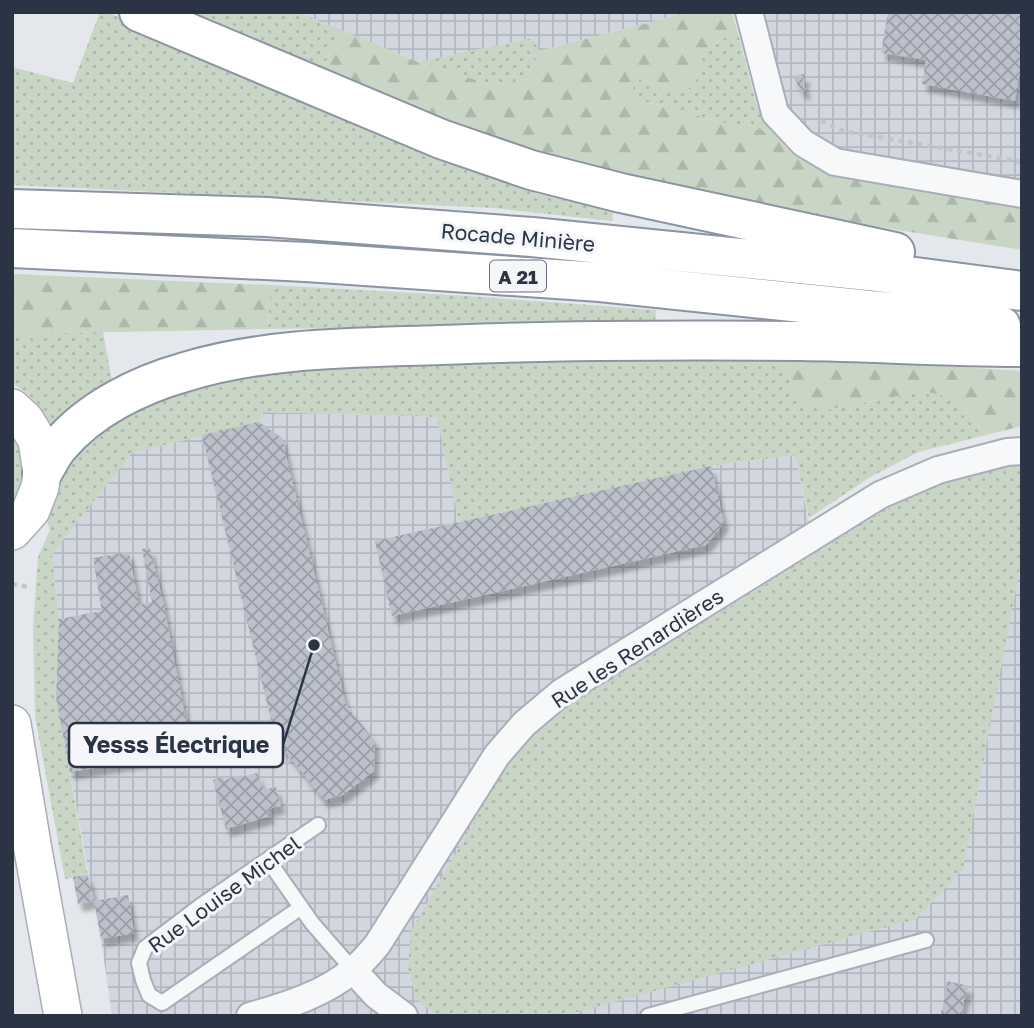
<svg xmlns="http://www.w3.org/2000/svg" width="1034" height="1028" font-family="'Golos Text',sans-serif">
<defs>
<pattern id="industrial-grid" width="8" height="8" patternUnits="userSpaceOnUse" patternTransform="scale(1.75)"><rect width="8" height="8" fill="#d2d6de"/><path d="M0 4h8M4 0v8" fill="none" stroke="#b4b8c0"/></pattern>
<pattern id="grass-dots" width="8" height="8" patternUnits="userSpaceOnUse" patternTransform="scale(1.75)"><rect width="8" height="8" fill="#c9d6c5"/><path d="M2 2h.1M6 6h.1" fill="none" stroke="#adb8ab" stroke-width="1.8" stroke-linecap="round"/></pattern>
<pattern id="forest-firs" width="22" height="20" patternUnits="userSpaceOnUse" patternTransform="scale(1.75)"><rect width="22" height="20" fill="#c9d6c5"/><path d="M5 1l3.5 6h-7zM16 11l3.5 6h-7z" fill="#adb8ab"/></pattern>
<pattern id="building-cross-hatch" width="8" height="8" patternUnits="userSpaceOnUse" patternTransform="scale(1.75)"><rect width="8" height="8" fill="#bbc0ca"/><path d="M0 0l8 8M0 8l8-8" fill="none" stroke="#989da6"/></pattern>
<filter id="shadow"><feDropShadow dx="4.5" dy="8" stdDeviation="2" flood-color="#0004"/></filter>
</defs>
<rect width="100%" height="100%" fill="#e4e7ec"/>
<path fill="url(#industrial-grid)" d="M297 12H690L539 51 533 38 418 62Z
M749 12H1022V194L835 162 775 113Z
M263 412 438 417 459 523 711 466 795 455 812 536 880 495 1022 451V1016H112L101 939 56 698 59 619 52 554 131 453 259 422Z"/>
<path fill="url(#grass-dots)" d="M100 12H107L457 166 538 194 613 211 612 221 493 208 12 185V67L73 83Z
M186 12H297L339 29 322 73Z
M737 30 757 106 771 131 742 128 628 97 638 79 669 91 702 52Z
M533 38 539 51 528 79 492 85 418 62Z
M270 285 468 296 656 310 655 324 268 329Z
M103 332 113 386 52 429C41 405 33 397 12 383V334Z
M636 358 782 360 796 396 821 411 923 391 957 399 986 435 918 452 869 478 809 518 795 455 711 466 459 523 437 417 263 412 259 422 132 453 52 554 59 619 56 698 88 875 65 879 35 716 33 628 38 557 50 530 46 518 56 498 63 470 76 443 148 403 190 388 291 369Z
M12 428C16 435 21 442 24 449 30 467 25 491 12 505Z
M1022 466V557L963 869 916 919 563 1016H439L416 999 408 968 411 931 508 763 538 731 571 705 862 525 914 494 971 473Z"/>
<path fill="url(#forest-firs)" d="M690 12H732L737 30 702 52 697 87 669 91 638 79 628 97 742 128 771 131 792 154 821 171 1022 208V250L649 190 532 156 322 73 339 29 418 62 492 85 528 79 539 51Z
M12 274 270 285 268 329 12 334Z
M782 360 960 367 1022 371V426L986 435 957 399 923 391 821 411 796 396Z"/>
<path fill="url(#building-cross-hatch)" filter="url(#shadow)" d="M888 12 1022 13V77L1019 76 1015 101 922 84 926 60 881 53Z
M804 74 806 79H803L806 92H802L793 76Z
M259 422 282 438 346 705 375 741 374 771 343 795 324 800 276 740 202 435Z
M711 466 724 523 706 545 392 616 375 541Z
M150 548 163 601 192 752 70 772 56 698 59 619 102 611 93 558 129 552 139 605 152 602 142 549Z
M257 773 264 790 276 787 281 806 268 809 270 816 226 829 213 780 223 777 224 780 242 775 243 777Z
M88 875 94 901 78 904 73 877Z
M128 895 134 933 101 939 94 901Z
M947 981 969 986 964 1000 962 1016H940L946 994Z"/>
<g fill="none" stroke-linecap="round" stroke-linejoin="round">
<g stroke="#a9aeb7" stroke-width="18">
<path id="lane" d="M268 860 312 923 353 970
M300 908 162 1003 149 995 143 980 139 963 145 948 199 907 318 825
M648 1016 926 940"/>
</g>
<g stroke="#a9aeb7" stroke-width="30">
<path id="street" d="M749 12 775 113 803 143 835 162 1022 194
M353 970 376 995 404 1016
M250 1016C286 1006 325 994 354 969 363 962 370 953 377 945L497 755 524 724 562 692 880 495 938 470 1007 452 1022 451"/>
</g>
<g stroke="#a9aeb7" stroke-width="40">
<path id="secondary" d="M12 408 25 420 37 440 42 473 40 487 31 510 12 531
M12 724 33 850 63 1016"/>
</g>
<g stroke="#8b94a3" stroke-width="42">
<path id="highway" d="M139 12 441 139 531 170 621 193 895 252
M12 209 267 217 532 237 869 271 1022 291
M12 248 306 262 600 282 898 313 1001 326
M42 473C48 464 52 454 59 446 90 409 139 385 185 372 266 347 357 348 441 345 561 340 681 340 800 341 874 342 948 347 1022 347"/>
</g>
<path stroke="#c2c5cb" stroke-width="4.5" stroke-dasharray="5 5" stroke-linecap="butt" d="M821 121 844 131 1022 162
M12 584 29 587"/>
<use href="#lane" stroke="#f7f8fa" stroke-width="14"/>
<use href="#street" stroke="#f7f8fa" stroke-width="26"/>
<use href="#secondary" stroke="#fff" stroke-width="37"/>
<use href="#highway" stroke="#fff" stroke-width="38"/>
</g>
<g text-anchor="middle" dominant-baseline="central" stroke-width="6" stroke-linejoin="round" paint-order="stroke">
<rect fill="#f4f6f9" stroke="#676e7b" stroke-width="2" x="490" y="260.5" width="56" height="31" rx="5"/>
<g font-size="19" font-weight="bold" fill="#2b3445">
<text x="518" y="276">A 21</text>
</g>
<g font-size="21" fill="#2b3445" stroke="#f4f6f9">
<text transform="translate(518 237) rotate(5)">Rocade Minière</text>
<text transform="translate(637 648) rotate(-33)">Rue les Renardières</text>
<text transform="translate(224 894) rotate(-36)">Rue Louise Michel</text>
</g>
</g>
<path fill="none" stroke="#2b3445" stroke-width="2.5" d="M314 645L283 745"/>
<circle fill="#2b3445" stroke="#f4f6f9" stroke-width="2.5" cx="314" cy="645" r="7"/>
<rect fill="#f4f6f9" stroke="#2b3445" stroke-width="2.5" x="69" y="723" width="214" height="44" rx="7"/>
<g font-size="23" text-anchor="middle" font-weight="bold" fill="#2b3445">
<text x="176" y="753">Yesss Électrique</text>
</g>
<rect width="1034" height="1028" fill="none" stroke="#2b3445" stroke-width="28"/>
</svg>
